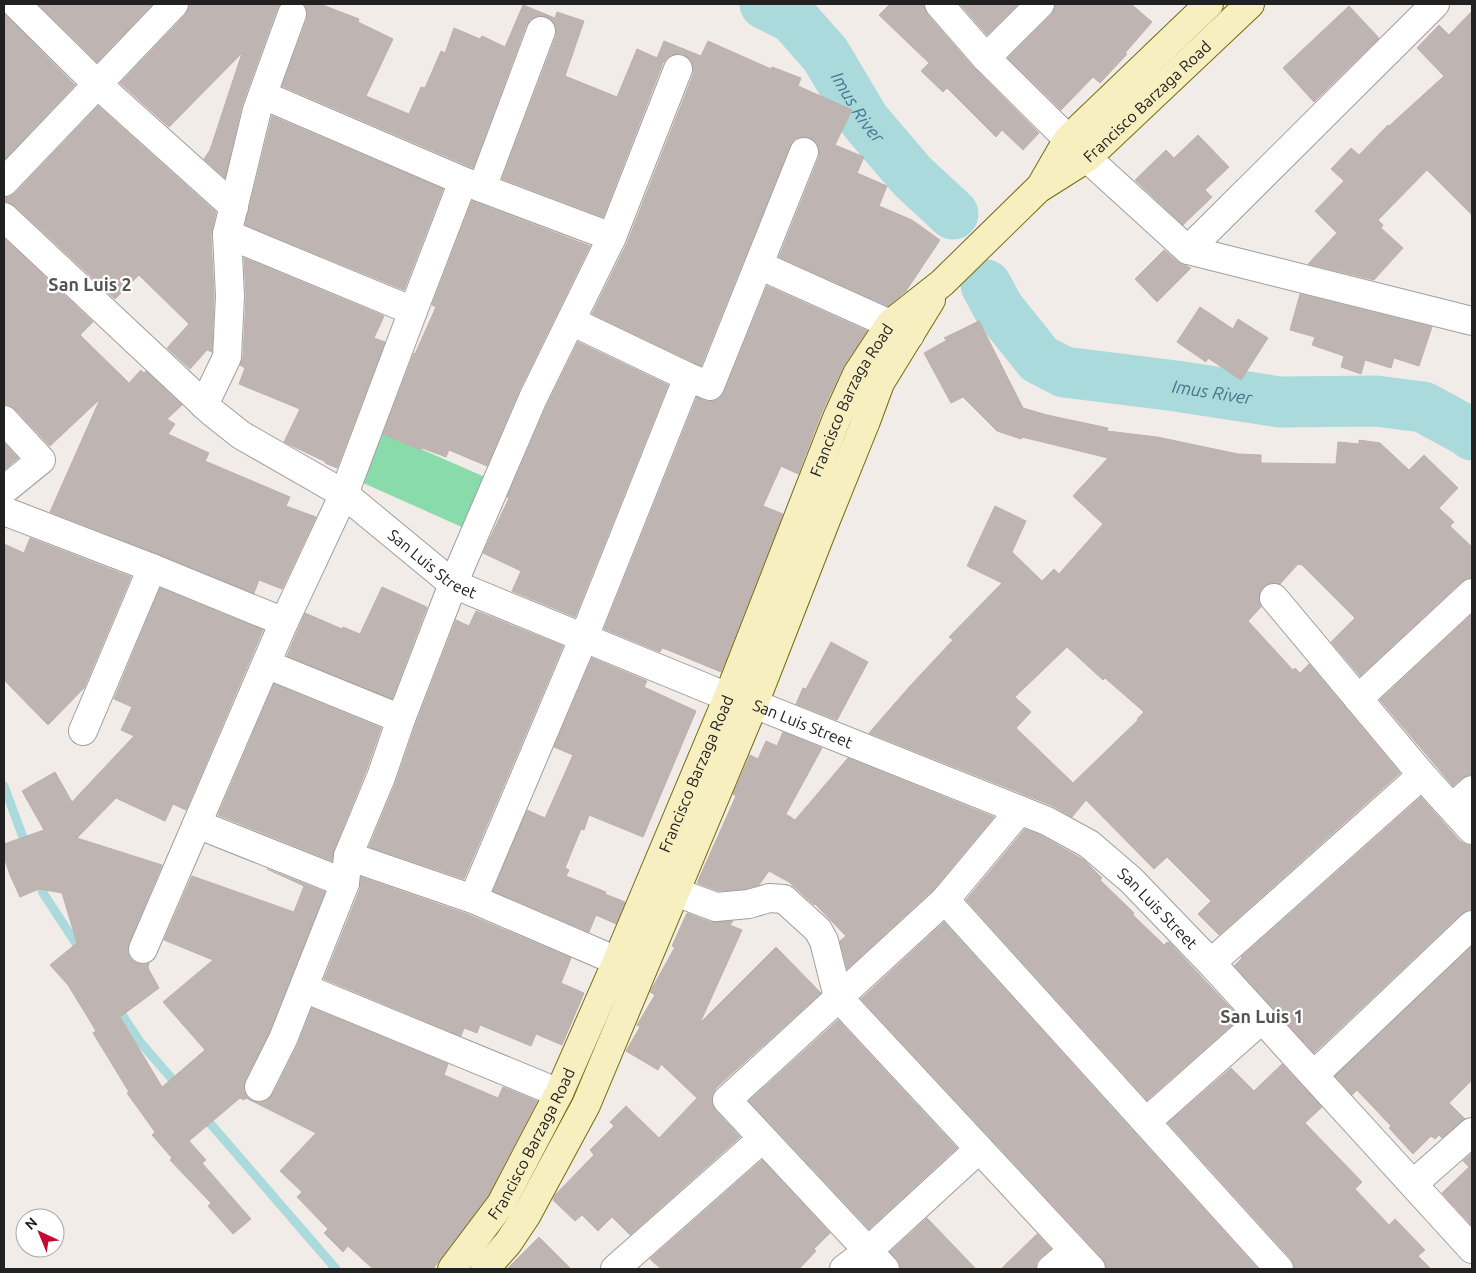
<svg xmlns="http://www.w3.org/2000/svg" width="1476" height="1273" font-family="Ubuntu,sans-serif">
<rect width="100%" height="100%" fill="#f1ece8"/>
<path fill="#8adbac" d="M382 432 485 477 464 528 361 482Z"/>
<g fill="none" stroke-linecap="round" stroke-linejoin="round">
<path stroke="#abdadc" stroke-width="9" d="M4 786 27 848
M38 879 43 893 83 954
M117 1007 140 1042 179 1087
M202 1114 336 1269"/>
<g stroke="#abdadc" stroke-width="51">
<path id="s1" d="M765 4 793 18 825 54 865 121 912 176 953 214"/>
<path id="s2" d="M986 285 999 309 1039 359 1064 372 1176 386 1280 402 1376 401 1423 407 1471 433 1472 435"/>
</g>
</g>
<path fill="#beb4b1" stroke="#c2b0ab" fill-rule="evenodd" d="M38 4H153L97 62Z
M189 4H281L277 9 242 105 225 178 204 159 210 150 242 53 169 127 120 83 185 15 189 8Z
M304 4H320L359 19 358 22 393 39 366 96 409 114 421 87 425 88 441 51 445 53 454 28 480 39 482 36 505 47 523 5 555 18 557 12 584 21 565 76 617 97 637 49 657 58 664 41 701 56 708 41 771 69 772 67 801 78 798 86 852 110 835 145 864 157 857 173 887 186 879 206 912 220 940 240 906 291 888 306 779 257 819 157V149L817 143 810 138 802 137 795 139 790 146 701 366 592 314 627 243 693 75V66L690 59 683 54H675L668 57 663 63 603 217 502 179 556 36V28L553 22 547 17 538 16 531 19 526 26 473 168 282 86 307 19V11Z
M890 4H924V7L927 14 974 68 1039 133 1023 150 1002 130 996 137 947 88 943 92 921 71 929 63 879 15Z
M960 4H1018L987 35Z
M1055 4H1131L1152 22 1125 53 1127 54 1100 83 1093 77 1061 110 1008 58 1051 15 1055 8Z
M1349 6 1379 38 1314 102 1283 68Z
M1472 11V215L1427 170 1378 220 1383 225 1381 228 1403 248 1374 280 1308 264 1337 233 1315 211 1344 181 1331 169 1351 148 1359 155 1388 125 1389 126 1444 76 1417 48 1439 25 1449 35Z
M4 13 75 85 4 160Z
M98 106 216 212 211 235 214 296 212 352 207 350 190 369 167 348 189 324 139 275 115 299 15 206 8 202H4V197H9L15 193Z
M272 116 443 189 404 290 245 225Z
M1198 135 1229 167 1205 190 1212 197 1183 225 1135 180 1166 150 1174 158Z
M472 201 590 246 519 391 487 466 449 450 446 457 422 448 421 450 383 434 414 353 415 354 436 307 432 305Z
M4 238 93 322 80 335 129 383 141 370 144 373 146 371 182 405 167 419 175 424 168 434 209 453 205 461 290 497 286 506 316 517 282 589 259 580 254 593 158 554 50 512 100 399 50 446 15 409 9 405H4Z
M1164 250 1178 262 1191 268 1157 302 1135 279Z
M244 258 384 316 374 338 385 342 337 468 325 463 326 462 284 442 300 409 239 384 245 368 240 365 243 358 246 297Z
M767 286 867 331 843 367 822 412 798 474 781 466 763 506 783 514 721 672 668 650 662 648 660 652 604 629 697 397 705 401H713L719 399 724 392Z
M1300 294 1432 327 1419 366 1394 358 1391 368 1365 360 1361 374 1341 367 1344 356 1312 345 1315 337 1290 330Z
M1200 307 1233 329 1238 319 1268 338 1241 380 1208 358 1206 362 1177 342Z
M979 321 1023 408 1047 415 1108 428 1107 431 1157 437 1238 454 1261 455V463L1336 464 1338 442 1359 444V440L1380 443 1409 470 1424 455 1458 488 1439 508 1454 522 1450 526 1472 547V578H1468L1461 582 1360 676 1331 642 1355 618 1301 564 1300 565 1298 564 1280 584 1271 583 1264 586 1260 592 1259 600 1261 607 1248 621 1293 670 1295 668 1300 673 1309 664 1400 773 1219 935 1198 914 1211 901 1167 857 1154 869 1086 800 1072 817 1053 806 869 733 910 686 953 640 949 637 1002 583 967 566 995 506 1026 521 1012 552 1042 581 1054 569 1059 574 1103 524 1073 496 1108 458 1022 437 1021 439 997 431 963 397 951 403 924 353 947 340 944 338ZM1067 647 1103 680 1105 678 1144 712 1137 719 1138 720 1073 783 1016 728 1031 712 1015 697Z
M578 342 668 385 575 617 512 591 521 571 483 553 509 498 507 497 547 405Z
M4 443 18 458 4 470Z
M30 538 131 577 84 688 48 725 4 680V544L24 553Z
M382 587 427 607 392 699 287 656 305 613 342 629 343 627 360 634Z
M160 588 263 630 186 810 173 804 165 821 116 798 77 838 162 865 129 943 127 950 130 958 136 963 144 965 149 963 148 968 159 988 120 1017 162 1087 205 1050 163 1002 213 960 164 940 192 876 294 912 304 886 267 869 325 892 269 1033 245 1080 244 1088 246 1096 252 1101 259 1103 267 1100 273 1094 297 1046 312 1008 448 1064 444 1075 498 1098 503 1087 537 1101 488 1196 433 1269H373L348 1246 343 1252 324 1233 328 1229 297 1197 302 1192 280 1171 316 1133 246 1098 244 1100 240 1098 189 1141 206 1160 202 1163 251 1219 233 1234 208 1206 211 1203 170 1160 172 1158 152 1135 155 1132 127 1093 129 1092 93 1033 96 1031 68 985 50 965 77 943 62 893 39 889 20 897 10 875 4 857V844L44 830 22 791 55 772 72 802 134 736 121 730 132 707 114 699Z
M476 611 563 646 464 879 369 847 396 782 416 724 456 620 469 626Z
M1472 614V775H1468L1462 778 1453 786 1380 700Z
M831 642 868 662 837 720 796 704 803 688 806 689Z
M592 658 647 681 644 687 696 711 643 837 589 815 584 830 581 829 565 868 569 870 566 876 606 892 605 894 625 902 616 924 596 915 589 932 493 891 527 810 545 818 573 755 554 747Z
M274 684 381 728 366 771 334 850 332 861 218 815Z
M783 732 822 748 786 814 795 820 848 758 994 817 934 889 847 969 840 941 846 936 815 904 814 905 789 882 769 871 759 885 746 889 718 891 697 883 736 796 733 794 750 755 758 759 766 741 777 746Z
M1421 797 1460 841 1467 845H1472V910H1468L1461 914 1314 1053 1234 966 1242 958 1241 957Z
M1025 829 1040 835 1084 860 1102 878 1100 880 1134 913 1133 915 1164 945 1167 942 1168 943 1169 942 1240 1018 1147 1100 966 900Z
M361 877 467 914 571 958 561 983 584 993 562 1045 536 1034 531 1046 480 1025 477 1033 464 1028 461 1036 324 979 360 889Z
M687 913 711 922 733 921 730 925 742 930 700 1023 776 947 821 993 716 1088 712 1095V1103L715 1110 740 1137 630 1235 612 1217 598 1231 582 1215 575 1221 553 1200 555 1195 594 1155 590 1150 614 1126 610 1122 626 1106 659 1138 697 1098 661 1064 658 1070 626 1051 640 1027 637 1025 655 995 650 992 675 947 672 946Z
M944 922 1258 1269H1106V1265L1102 1258 861 999Z
M1472 946V1080L1449 1103 1465 1119 1442 1138 1439 1135 1435 1139 1431 1136 1413 1154 1389 1128 1391 1126 1357 1090 1352 1095 1335 1076Z
M838 1020 957 1148 869 1229 749 1101Z
M1282 1064 1322 1107 1305 1123 1362 1182 1355 1189 1389 1225 1395 1219 1425 1250 1418 1256 1431 1269H1294V1265L1291 1259 1168 1123 1231 1068 1254 1091Z
M1472 1153V1226L1442 1193 1469 1167 1463 1161Z
M762 1160 830 1233 814 1249 816 1251 799 1269H661L650 1259Z
M927 1218 976 1269H900V1265L897 1259 890 1252Z
M1037 1234 1051 1249 1040 1258 1036 1263V1269H1001Z
M539 1237 571 1269H507Z"/>
<g fill="none" stroke-linecap="round" stroke-linejoin="round">
<g stroke="#9e9e9e" stroke-width="30">
<g id="street">
<path d="M16 4 97 84 234 207"/>
<path d="M939 4 986 58 1087 158 1188 250 1472 321"/>
<path d="M986 58 1040 4"/>
<path d="M263 95 463 181 612 237"/>
<path d="M4 182 174 4"/>
<path d="M482 188 541 31"/>
<path id="s3" d="M4 217 212 412 241 435 344 494 453 584 728 697 754 704 1047 821 1089 844 1131 880 1211 963 1472 1249"/>
<path d="M227 234 413 311"/>
<path d="M1188 250 1435 4"/>
<path d="M759 265 890 324 910 335"/>
<path d="M571 321 688 377 710 386 804 152"/>
<path d="M204 405 227 357 230 296 227 234 257 110 292 14"/>
<path d="M4 420 41 460 4 490"/>
<path d="M4 511 152 568 284 622"/>
<path d="M1274 598 1422 775 1472 830"/>
<path d="M266 664 401 719"/>
<path d="M1358 699 1472 593"/>
<path d="M83 731 152 568"/>
<path d="M1452 808 1472 790"/>
<path d="M197 824 345 883"/>
<path d="M348 856 473 899 617 961"/>
<path d="M654 884 716 907 749 904 769 898 784 899 818 930 824 941 838 997 1091 1269"/>
<path d="M473 899 584 637 688 377"/>
<path d="M945 900 1279 1269"/>
<path d="M143 949 284 622 344 494 413 311 463 181"/>
<path d="M1211 963 1422 775"/>
<path d="M304 988 559 1093"/>
<path d="M1314 1075 1472 925"/>
<path d="M259 1087 283 1039 345 883 348 856 381 777 401 719 453 584 533 398 612 237 678 69"/>
<path d="M1146 1122 1262 1019"/>
<path d="M1413 1184 1472 1132"/>
<path d="M615 1269 762 1139"/>
<path d="M844 1269 868 1251 979 1149"/>
<path d="M885 1269 727 1100 945 900 1020 810"/>
<path d="M1051 1269 1073 1250"/>
</g>
</g>
<g stroke="#756b0b" stroke-width="30">
<g id="secondary">
<path d="M1042 184 1068 139 1209 4"/>
<path id="s4" d="M452 1269 501 1204 559 1093 617 961 728 697 837 418 857 374 890 324 942 283 1038 189 1087 158 1250 4"/>
<path d="M485 1269 508 1243 526 1216 586 1105 754 704 826 520 866 421 880 383 931 300"/>
</g>
</g>
<use href="#street" stroke="#fff" stroke-width="28"/>
<use href="#secondary" stroke="#f7efc0" stroke-width="28"/>
</g>
<g text-anchor="middle" dominant-baseline="central" stroke-width="4.5" stroke-linejoin="round" paint-order="stroke">
<g font-size="16" fill="#212121" stroke="#fff">
<text stroke="none"><textPath href="#s4" startOffset="1386">Francisco Barzaga Road</textPath></text>
<text stroke="none"><textPath href="#s4" startOffset="959">Francisco Barzaga Road</textPath></text>
<text stroke="none"><textPath href="#s3" startOffset="554">San Luis Street</textPath></text>
<text stroke="none"><textPath href="#s3" startOffset="959">San Luis Street</textPath></text>
<text stroke="none"><textPath href="#s4" startOffset="554">Francisco Barzaga Road</textPath></text>
<text stroke="none"><textPath href="#s3" startOffset="1364">San Luis Street</textPath></text>
<text stroke="none"><textPath href="#s4" startOffset="149">Francisco Barzaga Road</textPath></text>
</g>
<g font-size="18" font-style="italic" fill="#44778e" stroke="#fff">
<text stroke="none"><textPath href="#s1" startOffset="142">Imus River</textPath></text>
<text stroke="none"><textPath href="#s2" startOffset="269">Imus River</textPath></text>
</g>
<g font-size="18" font-weight="bold" fill="#545454" stroke="#fff">
<text x="90" y="284">San Luis 2</text>
<text x="1262" y="1016">San Luis 1</text>
</g>
</g>
<rect width="1476" height="1273" fill="none" stroke="#212121" stroke-width="10"/>
<g transform="translate(40 1233) rotate(316)"><circle r="24" fill="#ffffff" stroke="#a6a6a6"/>
<path d="M0-4L9 19L0 12L-9 19Z" fill="#c70a2f"/>
<text y="-8" font-size="14" font-weight="bold" text-anchor="middle" fill="#212121">N</text>
</g>
</svg>
